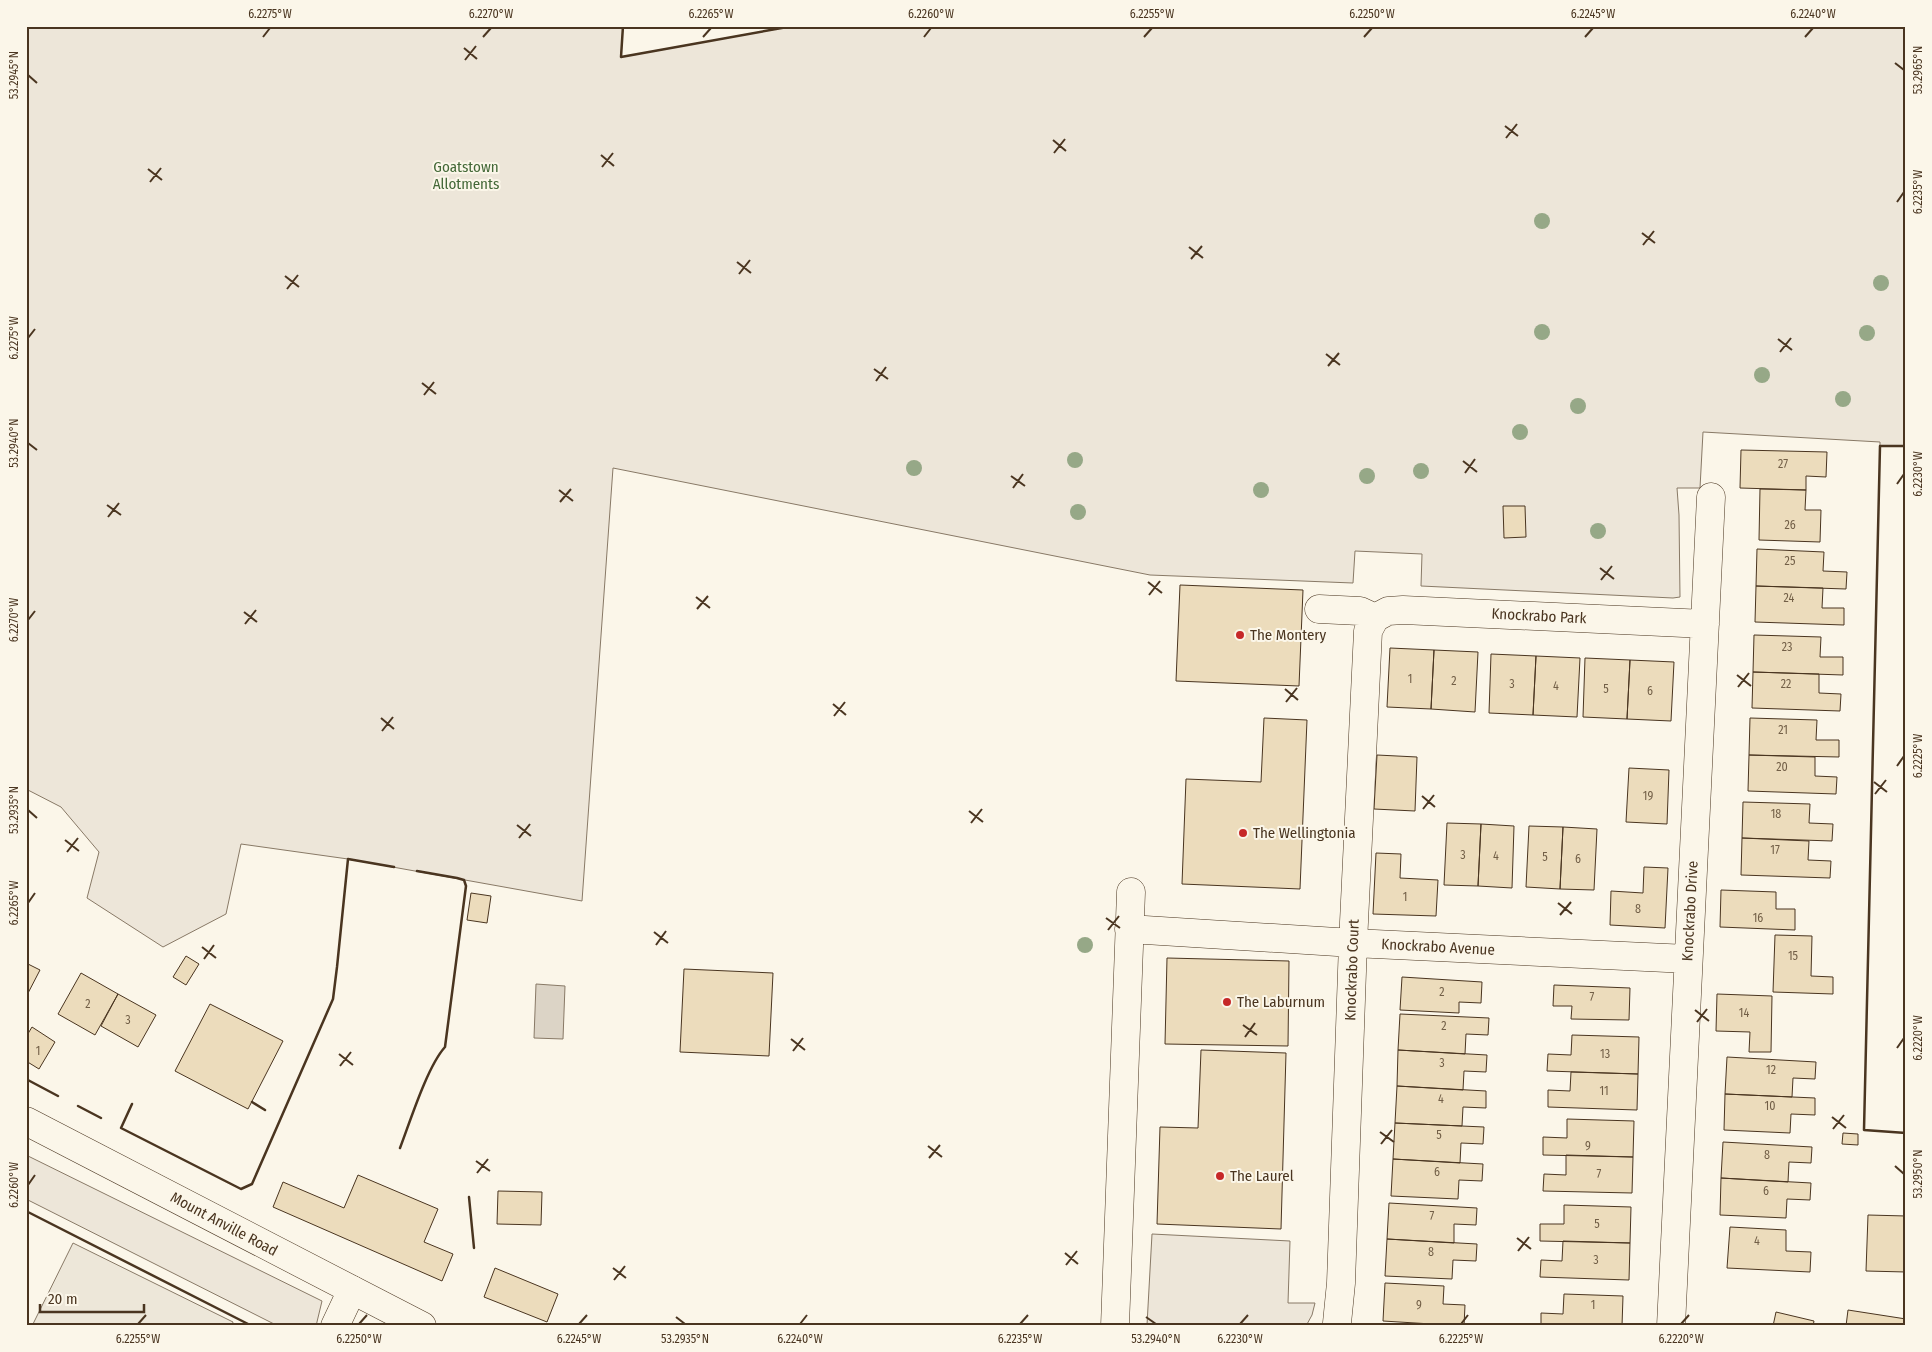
<svg xmlns="http://www.w3.org/2000/svg" width="1932" height="1352" font-family="'Fira Sans Condensed',sans-serif">
<rect width="100%" height="100%" fill="#fbf6e9"/>
<path fill="#ede6d9" stroke="#887966" d="M26 26H623L621 57 793 26H1906V446H1880V442L1703 432 1700 488H1677L1679 515 1680 597 1673 598 1421 586 1422 554 1355 551 1353 583 1150 575 613 468 582 901 348 859 241 844 226 914 163 947 87 898 99 852 61 807 26 789Z
M26 1155 322 1301 316 1326H278L26 1199Z
M1152 1234 1290 1241 1288 1303H1315L1312 1315 1306 1326 1147 1325Z"/>
<path fill="#ede7d9" stroke="#887966" d="M73 1243 233 1322 232 1326H32Z"/>
<path fill="#dcd4c6" stroke="#887966" d="M536 984 565 986 563 1039 534 1038Z"/>
<path fill="#ecdcbc" stroke="#4a3520" d="M1741 450 1827 452 1826 477 1806 476V490L1740 488Z
M1760 489 1806 490 1805 510H1821L1820 542 1759 540Z
M1503 506H1525L1526 537 1504 538Z
M1757 549 1824 552 1823 571 1847 572 1846 589 1756 586Z
M1180 585 1303 590 1299 686 1176 681Z
M1756 586 1823 588 1822 608H1844V625L1755 622Z
M1754 635 1821 637 1820 657H1843V675L1753 672Z
M1390 648 1434 650 1431 709 1387 707Z
M1434 650 1478 652 1475 712 1431 709Z
M1491 654 1536 656 1533 715 1489 713Z
M1536 656 1580 658 1577 717 1533 715Z
M1585 658 1630 660 1627 719 1583 717Z
M1630 660 1674 662 1671 721 1627 719Z
M1753 672 1819 674V693L1841 694 1840 711 1752 708Z
M1264 718 1307 720 1300 889 1182 884 1186 779 1261 782Z
M1750 718 1817 720 1816 740H1839V757L1749 755Z
M1377 755 1417 757 1415 811 1374 809Z
M1749 755 1815 757V776L1837 777 1836 794 1748 791Z
M1629 768 1669 770 1667 824 1626 822Z
M1743 802 1810 804 1809 823 1833 824 1832 841 1742 838Z
M1447 823 1481 824 1478 886 1444 885Z
M1481 824 1514 826 1512 888 1478 886Z
M1529 826 1563 827 1560 889 1526 887Z
M1563 827 1597 829 1594 890 1560 889Z
M1742 838 1809 841 1808 860 1831 861 1830 878 1741 875Z
M1376 853 1401 854 1400 878 1438 880 1436 916 1373 914Z
M1644 867 1668 868 1665 928 1610 925 1611 891 1643 893Z
M1721 890 1776 892V909H1795V930L1720 927Z
M471 893 491 896 487 923 467 920Z
M1775 935 1812 936 1811 976 1833 977V994L1773 992Z
M186 956 199 964 186 985 173 977Z
M1167 958 1289 961 1288 1046 1165 1044Z
M26 963 40 970 26 997Z
M684 969 773 973 769 1056 680 1052Z
M81 973 118 994 95 1035 58 1014Z
M1402 977 1482 982 1481 1003 1459 1002V1013L1400 1010Z
M1554 985 1630 988 1629 1020 1571 1019 1572 1006H1553Z
M118 994 156 1015 138 1047 101 1026Z
M1717 994 1772 996 1771 1052H1749L1750 1032 1716 1031Z
M210 1004 283 1041 248 1109 175 1071Z
M1400 1014 1489 1018 1488 1035 1466 1034 1465 1054 1398 1050Z
M32 1027 55 1042 39 1069 26 1061V1037Z
M1572 1035 1639 1037 1638 1074 1547 1071 1548 1054 1571 1055Z
M1201 1050 1286 1053 1281 1229 1157 1224 1160 1127 1198 1128Z
M1398 1050 1487 1055 1486 1072 1464 1071 1463 1090 1397 1086Z
M1727 1057 1816 1062 1815 1079 1793 1078 1792 1097 1725 1094Z
M1571 1072 1638 1074 1637 1110 1548 1107V1090L1570 1091Z
M1397 1086 1486 1091V1108L1463 1107 1462 1126 1395 1123Z
M1725 1094 1815 1098V1115L1791 1114 1790 1133 1724 1130Z
M1567 1119 1634 1121 1633 1157 1543 1155V1137L1567 1138Z
M1395 1123 1484 1127 1483 1144 1461 1143 1460 1163 1393 1159Z
M1843 1133 1858 1134V1145L1842 1144Z
M1723 1142 1812 1147 1811 1163 1789 1162 1788 1182 1721 1178Z
M1566 1155 1633 1157 1632 1193 1543 1191 1544 1174 1566 1175Z
M1393 1159 1483 1164 1482 1181 1459 1180 1458 1199 1391 1196Z
M358 1175 438 1209 424 1242 453 1254 442 1281 273 1207 283 1182 344 1208Z
M1721 1178 1811 1183 1810 1200 1787 1199 1786 1218 1720 1215Z
M498 1191 542 1192 541 1225 497 1224Z
M1389 1203 1477 1208 1476 1225 1454 1224V1243L1387 1239Z
M1564 1205 1631 1207 1630 1243 1540 1241V1224H1564Z
M1868 1215 1906 1216V1272L1866 1271Z
M1730 1227 1786 1230V1251L1811 1252 1810 1272 1727 1268Z
M1387 1239 1477 1244 1476 1261 1453 1260 1452 1279 1385 1276Z
M1563 1241 1630 1243 1629 1280 1540 1277 1541 1260 1562 1261Z
M495 1268 558 1294 547 1322 484 1297Z
M1385 1283 1444 1286 1443 1304 1465 1305 1464 1326 1383 1321Z
M1564 1294 1623 1296 1622 1326H1541V1313L1563 1314Z
M1848 1310 1906 1319V1326H1846Z
M1776 1312 1814 1321 1813 1326H1773Z"/>
<g fill="none" stroke-linecap="round" stroke-linejoin="round">
<g stroke="#4a3520" stroke-width="29">
<path id="minor" d="M1319 609 1360 611 1375 618
M1375 618 1388 611 1403 610 1705 624
M1129 929 1353 943 1688 959
M1337 1323 1341 1283 1353 943 1368 631 1375 618
M335 1326 352 1290
M1115 1326 1131 892
M1671 1326 1711 497"/>
</g>
<g stroke="#4a3520" stroke-width="29">
<path id="major" d="M26 1121 422 1326"/>
</g>
<use href="#minor" stroke="#fbf6e9" stroke-width="28"/>
<use href="#major" stroke="#fbf6e9" stroke-width="28"/>
<path stroke="#4a3520" stroke-width="2.5" d="M623 26 621 57 793 26
M1906 446H1880L1864 1130 1906 1133
M26 1079 58 1096
M252 1102 265 1110
M132 1104 121 1128 241 1189 252 1184 333 999 337 967 348 859 394 867
M78 1106 101 1118
M400 1148C410 1122 427 1067 445 1047L466 886 464 880 457 878 417 871
M469 1197 474 1248
M26 1211 252 1326"/>
</g>
<g fill="#96a887">
<circle cx="1542" cy="221" r="8"/>
<circle cx="1881" cy="283" r="8"/>
<circle cx="1542" cy="332" r="8"/>
<circle cx="1867" cy="333" r="8"/>
<circle cx="1762" cy="375" r="8"/>
<circle cx="1843" cy="399" r="8"/>
<circle cx="1578" cy="406" r="8"/>
<circle cx="1520" cy="432" r="8"/>
<circle cx="1075" cy="460" r="8"/>
<circle cx="914" cy="468" r="8"/>
<circle cx="1421" cy="471" r="8"/>
<circle cx="1367" cy="476" r="8"/>
<circle cx="1261" cy="490" r="8"/>
<circle cx="1078" cy="512" r="8"/>
<circle cx="1598" cy="531" r="8"/>
<circle cx="1085" cy="945" r="8"/>
</g>
<path fill="none" stroke="#4a3520" stroke-width="2" d="M263 37 270 28M483 37 491 28M703 37 711 28M924 37 931 28M1144 37 1152 28M1364 37 1372 28M1585 37 1593 28M1805 37 1813 28M464 48 477 59M465 60 476 46M1895 63 1904 70M28 75 37 83M1505 126 1518 136M1506 138 1517 124M1053 140 1066 151M1054 153 1065 139M601 155 614 166M602 167 613 153M148 169 162 180M150 182 161 168M1897 202 1904 192M1642 233 1655 243M1643 245 1654 231M1189 247 1203 258M1191 259 1202 246M737 262 751 273M739 274 750 260M285 276 299 287M287 289 298 275M28 338 35 329M1778 339 1792 350M1780 352 1791 338M1326 354 1340 365M1328 366 1339 353M874 369 888 379M876 381 886 367M422 383 436 394M424 395 434 382M28 443 37 450M1463 461 1477 472M1465 473 1475 459M1011 476 1025 486M1897 484 1904 474M1013 488 1023 474M559 490 573 501M560 502 571 489M107 505 121 515M108 517 119 503M1600 568 1614 579M1601 580 1612 566M1148 582 1162 593M1149 595 1160 581M696 597 710 608M697 609 708 596M244 612 257 622M28 620 35 611M245 624 256 610M1737 675 1751 686M1738 687 1749 673M1285 689 1298 700M1286 702 1297 688M833 704 846 715M834 716 845 702M381 718 394 729M382 731 393 717M1897 766 1904 756M1874 782 1887 792M1875 794 1886 780M1422 796 1435 807M1423 809 1434 795M28 810 37 818M969 811 983 822M971 823 982 809M517 825 531 836M519 838 530 824M65 840 79 851M67 852 78 838M28 903 35 893M1558 903 1572 914M1560 915 1571 902M1106 918 1120 928M1108 930 1119 916M654 932 668 943M656 945 666 931M202 947 216 958M204 959 214 945M1695 1010 1709 1021M1697 1022 1707 1009M1243 1025 1257 1035M1245 1037 1255 1023M791 1039 805 1050M1897 1048 1904 1038M793 1051 803 1038M339 1054 353 1065M340 1066 351 1052M1832 1117 1846 1128M1833 1129 1844 1115M1380 1132 1394 1142M1381 1144 1392 1130M928 1146 942 1157M929 1158 940 1145M476 1161 490 1171M1895 1166 1904 1174M477 1173 488 1159M28 1185 35 1175M1517 1238 1531 1249M1518 1251 1529 1237M1065 1253 1078 1264M1066 1265 1077 1251M613 1268 626 1278M614 1280 625 1266M676 1317 685 1324M1146 1317 1156 1324M138 1324 146 1315M359 1324 367 1315M579 1324 587 1315M800 1324 807 1315M1020 1324 1028 1315M1240 1324 1248 1315M1461 1324 1468 1315M1681 1324 1689 1315"/>
<g fill="#c62828" stroke="#fbf6e9" stroke-width="2">
<circle cx="1240" cy="635" r="5"/>
<circle cx="1243" cy="833" r="5"/>
<circle cx="1227" cy="1002" r="5"/>
<circle cx="1220" cy="1176" r="5"/>
</g>
<g text-anchor="middle" dominant-baseline="central" stroke-width="4" stroke-linejoin="round" paint-order="stroke">
<g font-size="12" fill="#725f47">
<text x="1783" y="464">27</text>
<text x="1790" y="525">26</text>
<text x="1790" y="561">25</text>
<text x="1789" y="598">24</text>
<text x="1787" y="647">23</text>
<text x="1410" y="679">1</text>
<text x="1454" y="681">2</text>
<text x="1512" y="684">3</text>
<text x="1786" y="684">22</text>
<text x="1556" y="686">4</text>
<text x="1606" y="689">5</text>
<text x="1650" y="691">6</text>
<text x="1783" y="730">21</text>
<text x="1782" y="767">20</text>
<text x="1648" y="796">19</text>
<text x="1776" y="814">18</text>
<text x="1775" y="850">17</text>
<text x="1463" y="855">3</text>
<text x="1496" y="856">4</text>
<text x="1545" y="857">5</text>
<text x="1578" y="859">6</text>
<text x="1405" y="897">1</text>
<text x="1638" y="909">8</text>
<text x="1758" y="918">16</text>
<text x="1793" y="956">15</text>
<text x="1442" y="992">2</text>
<text x="1592" y="997">7</text>
<text x="88" y="1004">2</text>
<text x="1744" y="1013">14</text>
<text x="128" y="1020">3</text>
<text x="1444" y="1026">2</text>
<text x="38" y="1051">1</text>
<text x="1605" y="1054">13</text>
<text x="1442" y="1063">3</text>
<text x="1771" y="1070">12</text>
<text x="1604" y="1091">11</text>
<text x="1441" y="1099">4</text>
<text x="1770" y="1106">10</text>
<text x="1439" y="1135">5</text>
<text x="1588" y="1146">9</text>
<text x="1767" y="1155">8</text>
<text x="1437" y="1172">6</text>
<text x="1599" y="1174">7</text>
<text x="1766" y="1191">6</text>
<text x="1432" y="1216">7</text>
<text x="1597" y="1224">5</text>
<text x="1757" y="1241">4</text>
<text x="1431" y="1252">8</text>
<text x="1596" y="1260">3</text>
<text x="1419" y="1305">9</text>
<text x="1593" y="1305">1</text>
</g>
<g font-size="15" fill="#436837" stroke="#fbf6e9">
<text x="466" y="167">Goatstown<tspan x="466" dy="17">Allotments</tspan></text>
</g>
<g font-size="15" fill="#4a3520" stroke="#fbf6e9">
<text transform="translate(1539 616) rotate(3)">Knockrabo Park</text>
<text transform="translate(1690 911) rotate(-87)">Knockrabo Drive</text>
<text transform="translate(1438 947) rotate(3)">Knockrabo Avenue</text>
<text transform="translate(1352 970) rotate(-88)">Knockrabo Court</text>
<text transform="translate(224 1224) rotate(28)">Mount Anville Road</text>
</g>
<g font-size="15" fill="#4a3520" stroke="#fbf6e9" text-anchor="start">
<text x="1250" y="635">The Montery</text>
<text x="1253" y="833">The Wellingtonia</text>
<text x="1237" y="1002">The Laburnum</text>
<text x="1230" y="1176">The Laurel</text>
</g>
</g>
<rect width="1932" height="1352" fill="none" stroke="#fbf6e9" stroke-width="55"/>
<path d="M40 1304v8h104v-8" fill="none" stroke="#4a3520" stroke-width="2.5"/>
<text x="48" y="1304" font-size="15" fill="#4a3520" stroke="#fbf6e9" stroke-width="4" paint-order="stroke">20 m</text>
<rect x="28" y="28" width="1876" height="1296" fill="none" stroke="#4a3520" stroke-width="2"/>
<g font-size="12" text-anchor="middle" fill="#4a3520">
<text x="270" y="18">6.2275°W</text>
<text x="491" y="18">6.2270°W</text>
<text x="711" y="18">6.2265°W</text>
<text x="931" y="18">6.2260°W</text>
<text x="1152" y="18">6.2255°W</text>
<text x="1372" y="18">6.2250°W</text>
<text x="1593" y="18">6.2245°W</text>
<text x="1813" y="18">6.2240°W</text>
<text transform="translate(1918 70) rotate(-90)" y="4">53.2965°N</text>
<text transform="translate(14 75) rotate(-90)" y="4">53.2945°N</text>
<text transform="translate(1918 192) rotate(-90)" y="4">6.2235°W</text>
<text transform="translate(14 338) rotate(-90)" y="4">6.2275°W</text>
<text transform="translate(14 443) rotate(-90)" y="4">53.2940°N</text>
<text transform="translate(1918 474) rotate(-90)" y="4">6.2230°W</text>
<text transform="translate(14 620) rotate(-90)" y="4">6.2270°W</text>
<text transform="translate(1918 756) rotate(-90)" y="4">6.2225°W</text>
<text transform="translate(14 810) rotate(-90)" y="4">53.2935°N</text>
<text transform="translate(14 903) rotate(-90)" y="4">6.2265°W</text>
<text transform="translate(1918 1038) rotate(-90)" y="4">6.2220°W</text>
<text transform="translate(1918 1174) rotate(-90)" y="4">53.2950°N</text>
<text transform="translate(14 1185) rotate(-90)" y="4">6.2260°W</text>
<text x="138" y="1343">6.2255°W</text>
<text x="359" y="1343">6.2250°W</text>
<text x="579" y="1343">6.2245°W</text>
<text x="685" y="1343">53.2935°N</text>
<text x="800" y="1343">6.2240°W</text>
<text x="1020" y="1343">6.2235°W</text>
<text x="1156" y="1343">53.2940°N</text>
<text x="1240" y="1343">6.2230°W</text>
<text x="1461" y="1343">6.2225°W</text>
<text x="1681" y="1343">6.2220°W</text>
</g>
</svg>
